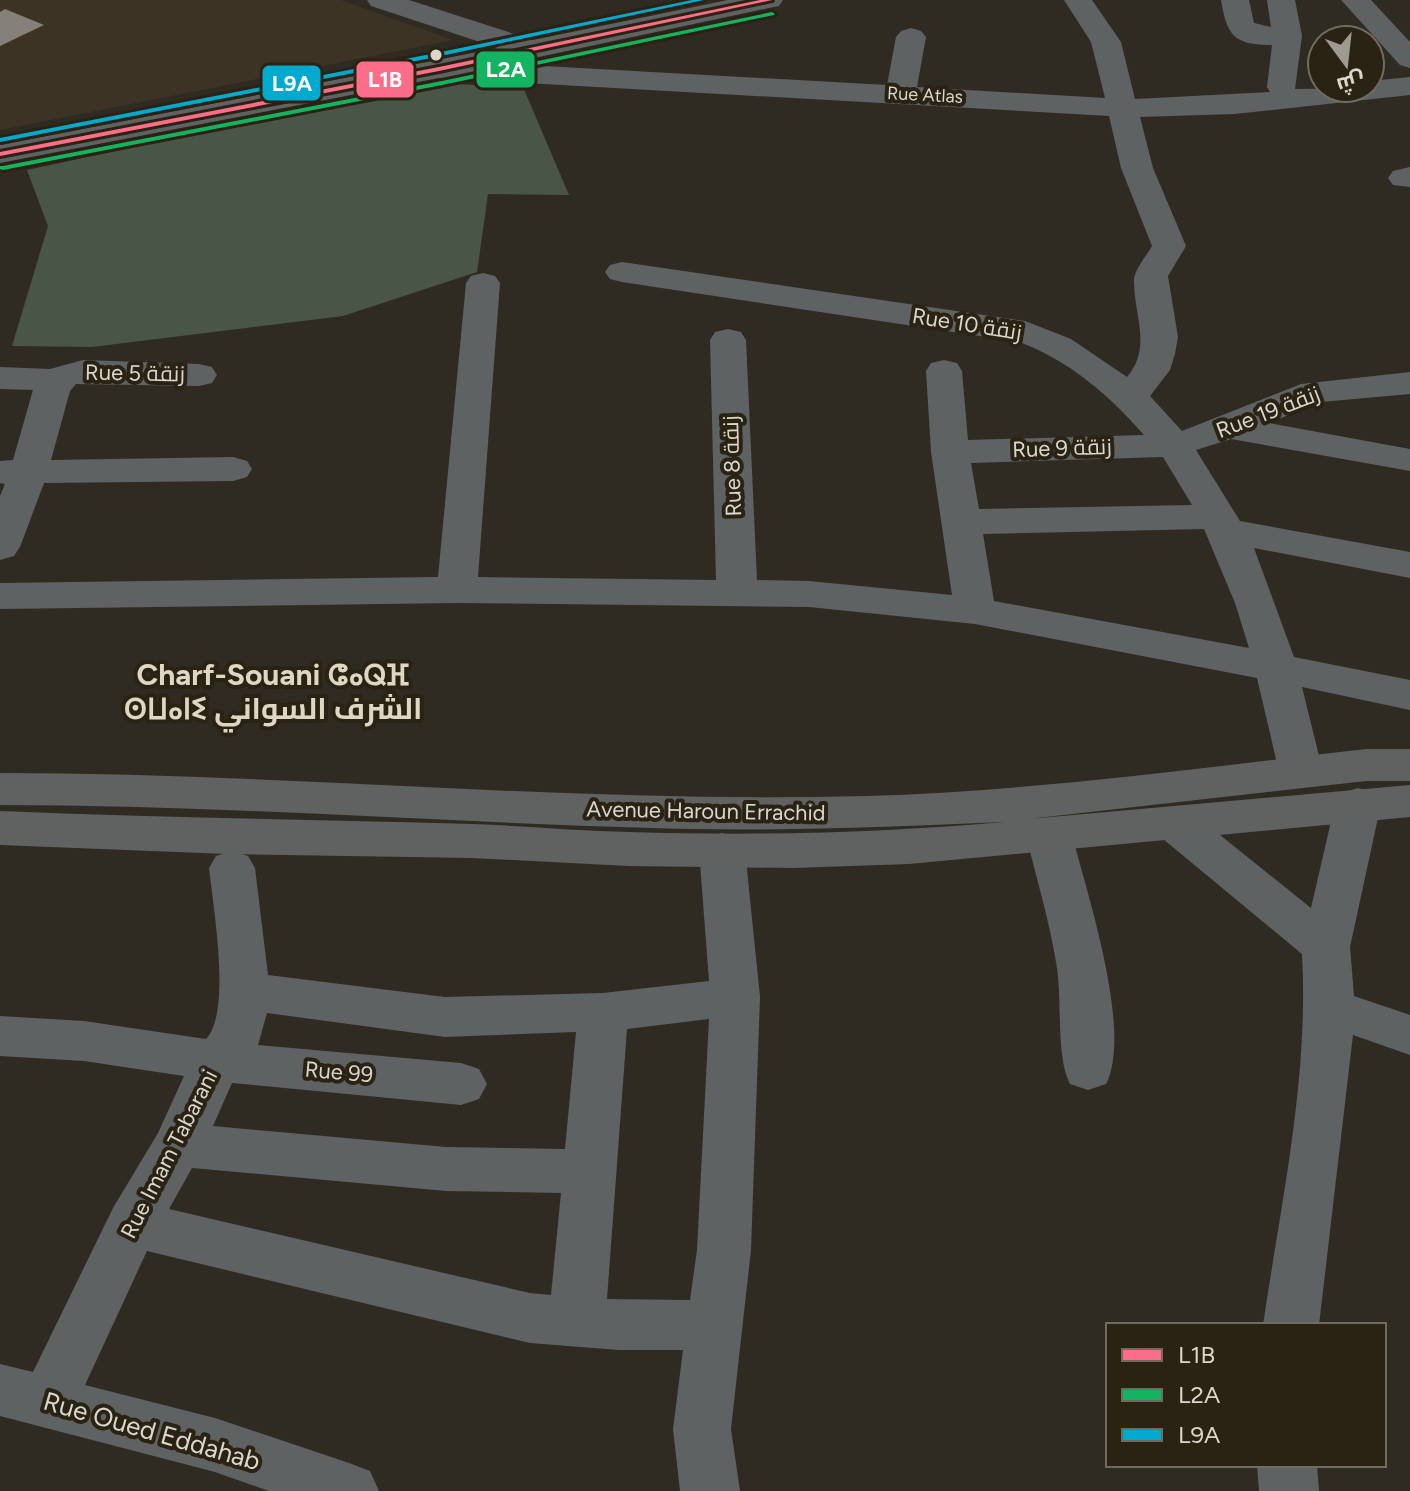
<svg xmlns="http://www.w3.org/2000/svg" width="1410" height="1491" font-family="Figtree,Cairo,'Noto Sans Tifinagh',sans-serif">
<rect width="100%" height="100%" fill="#2f2b23"/>
<path fill="#3c3324" d="M0 0H341L453 40 0 130Z"/>
<path fill="#495547" d="M431 83 523 87 569 195 488 194 477 272 343 316 92 347 12 346 48 226 27 170Z"/>
<path fill="#85817a" d="M5 9 44 25 0 46V12Z"/>
<g fill="none" stroke-linecap="round" stroke-linejoin="round">
<path fill="#5e6262" fill-rule="evenodd" d="M367 0H409L533 40 728 0H783L779 6 769 8 506 64 887 85 896 37 901 31 911 28 921 31 926 37 917 87 1105 98 1091 42 1064 0H1092L1121 42 1135 99 1270 92 1267 87 1272 45C1233 45 1227 35 1221 0H1249L1254 23 1271 27 1267 0H1295L1302 36 1295 89 1370 88V81L1410 77V95L1235 114 1140 117 1153 168 1186 246 1168 276 1178 337 1175 354 1170 370 1150 396 1182 431 1301 384 1410 372V394L1321 402 1269 423 1410 449V471L1231 439 1196 450 1240 521 1410 552V578L1254 548 1294 657 1410 680V710L1302 687 1323 772 1317 783 1301 788 1285 783 1279 772 1257 678 975 624 809 607 457 603 0 609V583L438 577 466 283 471 276 483 273 495 276 500 283 478 577 716 580 710 340 715 332 728 329 741 332 746 340 757 580 809 581 952 595 931 452 926 371 931 363 944 360 957 363 962 371 968 440 1144 435C1110 396 1069 360 1019 342L622 282 610 279 605 272 610 265 622 262 1025 321 1071 339 1127 377C1153 346 1133 314 1134 279 1135 269 1147 255 1152 246L1121 168 1109 116 439 78 0 163V145L498 48 371 6ZM1163 457 1192 505 979 509 971 463ZM1204 529 1235 603 1249 648 994 601 983 534Z
M1341 0H1371L1410 42V68L1400 65Z
M1410 167V187L1393 185 1388 178 1393 171Z
M83 360 199 364 212 367 217 375 212 383 199 386 76 384 70 391 51 460 233 457 247 461 252 469 247 477 233 481 44 483 20 547 14 556 0 560V496L5 484 0 483V461L13 460 33 390 0 389V367L50 369Z
M1358 788 1374 793 1381 804 1350 947 1354 996 1410 1015V1055L1353 1035 1319 1325H1263C1281 1203 1309 1078 1302 954L1157 834 1150 822 1157 810 1173 806 1189 810 1311 908 1335 804 1342 793Z
M1049 818 1065 823 1072 835C1087 893 1133 1032 1106 1084L1088 1090 1070 1084C1055 1055 1063 998 1056 962 1049 919 1036 877 1026 835L1033 823Z
M722 833 738 838 745 850 760 997 751 1250 731 1429 740 1491H680L673 1429 683 1350H619L530 1343 147 1251 85 1385 215 1418 349 1463 370 1471 379 1491H269L215 1472 0 1416V1364L33 1372 113 1208 158 1133 184 1076 84 1061 0 1056V1016L84 1021 206 1039C232 1012 213 906 209 868L216 856 232 851 248 856 255 868 268 975 445 997 603 993 709 981 699 850 706 838ZM267 1013 445 1037 576 1032 565 1149 446 1147 213 1126 232 1083 461 1105 479 1099 487 1084 479 1069 461 1063 258 1045ZM709 1019 697 1250 690 1300 607 1299 627 1029ZM192 1168 446 1191 561 1193 551 1295 530 1293 169 1209Z
M1257 1465H1317L1319 1491H1259Z"/>
<path fill="#5f6260" fill-rule="evenodd" d="M1366 749H1410V781H1366L1028 819 1410 785V817L909 864 793 868 628 866 472 858 227 854 0 845V811C157 818 315 819 472 824 525 826 577 831 629 832 755 836 879 833 1004 822 888 827 770 832 653 828 435 822 218 805 0 805V773C289 773 577 804 866 796 1034 791 1200 768 1366 749Z"/>
<g stroke="#2a2314" stroke-width="6">
<path id="bus-1" d="M760 0H772L439 71 0 156V152L439 67Z"/>
</g>
<g stroke="#2a2314" stroke-width="6">
<path id="bus-2" d="M772 12 775 14 774 15 442 85 3 170 0 169V166H3L442 81Z"/>
</g>
<g stroke="#2a2314" stroke-width="6">
<path id="bus-3" d="M692 0H704L436 57 0 142V138L436 53Z"/>
</g>
<use href="#bus-1" fill="#fb6d88" fill-rule="evenodd"/>
<use href="#bus-2" fill="#13b361" fill-rule="evenodd"/>
<use href="#bus-3" fill="#00a9ce" fill-rule="evenodd"/>
</g>
<circle fill="#dad6cc" stroke="#2a2314" stroke-width="3" cx="436" cy="55" r="7"/>
<g text-anchor="middle" dominant-baseline="central" stroke-width="8" stroke-linejoin="round" paint-order="stroke">
<g font-size="18" fill="#dad6cc" stroke="#2a2314">
<text transform="translate(925 95) rotate(3)">Rue Atlas</text>
</g>
<g font-size="22" fill="#dad6cc" stroke="#2a2314">
<text transform="translate(967 324) rotate(9)">Rue 10 زنقة</text>
<text transform="translate(135 373) rotate(1)">Rue 5 زنقة</text>
<text transform="translate(1268 412) rotate(-21)">Rue 19 زنقة</text>
<text transform="translate(1062 448) rotate(-2)">Rue 9 زنقة</text>
<text transform="translate(732 466) rotate(-92)">Rue 8 زنقة</text>
<text transform="translate(706 811) rotate(1)">Avenue Haroun Errachid</text>
<text transform="translate(339 1072) rotate(5)">Rue 99</text>
<text transform="translate(169 1154) rotate(-63)">Rue Imam Tabarani</text>
</g>
<g font-size="26" fill="#dad6cc" stroke="#2a2314">
<text transform="translate(152 1431) rotate(16)">Rue Oued Eddahab</text>
</g>
<g font-size="30" font-weight="bold" fill="#dfd6c3" stroke="#2a2314">
<text x="273" y="674">Charf-Souani ⵛⴰⵕⴼ<tspan x="273" dy="34">ⵙⵡⴰⵏⵉ الشرف السواني</tspan></text>
</g>
</g>
<g stroke="#2a2314" stroke-width="3">
<rect x="475" y="50" width="61" height="39" rx="8" fill="#13b361"/>
<rect x="355" y="60" width="60" height="39" rx="8" fill="#fb6d88"/>
<rect x="261" y="64" width="61" height="38" rx="8" fill="#00a9ce"/>
</g>
<g font-size="22" text-anchor="middle" font-weight="bold" fill="#fff">
<text x="506" y="77">L2A</text>
<text x="385" y="87">L1B</text>
<text x="292" y="91">L9A</text>
</g>
<rect x="1106" y="1323" width="280" height="144" fill="#2a2314" stroke="#706b5e" stroke-width="2"/>
<rect x="1122" y="1349" width="40" height="12" fill="#fb6d88" stroke="#706b5e" stroke-width="2"/>
<text x="1178" y="1363" font-size="24" fill="#dad6cc">L1B</text>
<rect x="1122" y="1389" width="40" height="12" fill="#13b361" stroke="#706b5e" stroke-width="2"/>
<text x="1178" y="1403" font-size="24" fill="#dad6cc">L2A</text>
<rect x="1122" y="1429" width="40" height="12" fill="#00a9ce" stroke="#706b5e" stroke-width="2"/>
<text x="1178" y="1443" font-size="24" fill="#dad6cc">L9A</text>
<g transform="translate(1346 64) rotate(165)"><circle r="38" fill="#2a2314" stroke="#706b5e" stroke-width="2"/>
<path d="M0-6L14 30L0 20L-14 30Z" fill="#9e9a91"/>
<text y="-12" font-size="22" font-weight="bold" text-anchor="middle" fill="#dad6cc">ش</text>
</g>
</svg>
